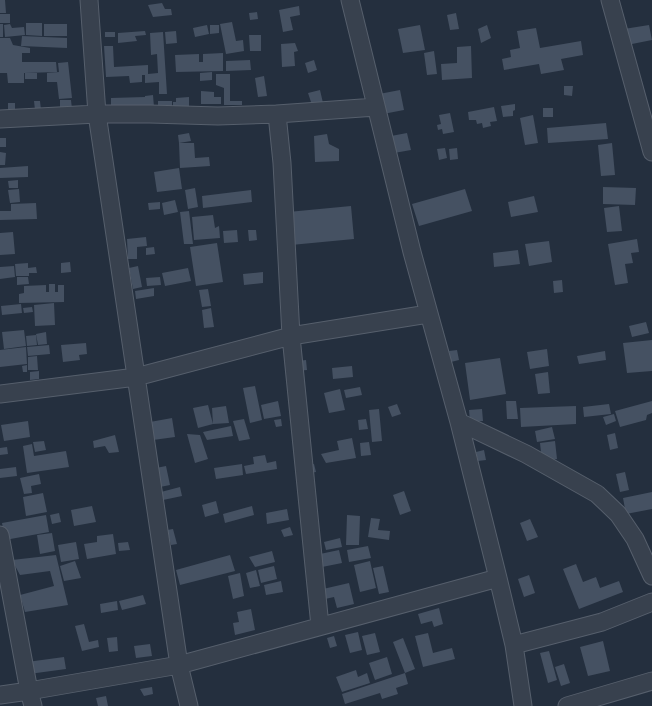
<svg xmlns="http://www.w3.org/2000/svg" width="652" height="706" font-family="'Golos Text',sans-serif">
<rect width="100%" height="100%" fill="#242f3e"/>
<path fill="#455162" d="M0 0H5L6 13H0Z
M162 3 165 9H171L172 15 153 17 148 5Z
M299 6 300 15 290 17 293 30 283 32 279 10Z
M257 12 258 19 250 20 249 13Z
M456 13 459 29 450 30 447 15Z
M0 14H10V23H0Z
M232 22 236 41 243 40 244 51 226 54 220 24Z
M26 23H42V36L26 35Z
M0 24H3V37H0Z
M10 24 12 28 24 27 25 35 5 37 4 25Z
M44 24H67V36H44Z
M207 25 209 34 195 37 193 28Z
M210 25H219V33L210 34Z
M420 25 425 50 403 53 398 29Z
M487 25 491 38 481 43 478 29Z
M649 25 652 40 627 45 624 29Z
M536 28 540 48 581 41 583 55 561 59 564 70 541 74 539 64 504 70 502 59 511 57 510 50 520 48 517 31Z
M145 31 146 35 135 36 137 41 118 43V33Z
M176 31 177 43 166 44 165 32Z
M105 32H115V37H105Z
M163 32 167 94H159V82L145 83V75H142V82L130 83 129 76 106 77 104 46H113L114 67 148 65V74L158 73 157 54 151 55 150 33Z
M249 35H261V51H250Z
M22 36 67 38V48L21 46Z
M0 38H10L13 45 30 48V53H22V62H56L57 72 24 73V83H8L7 73H0Z
M295 43 298 51 294 52 295 66 282 67 281 44Z
M471 46 472 78 442 80 441 64 457 63V47Z
M434 51 437 74 427 75 424 53Z
M223 53V71L176 72 175 55 199 54V62H203V54Z
M250 60 251 70 226 71V61Z
M314 60 317 70 308 73 305 63Z
M68 62 72 98 59 99 57 82H47V73L59 72 58 63Z
M212 72V80L200 81V73Z
M25 73H37V79H25Z
M216 74H230V101H242V105H224V88L216 85Z
M264 76 267 96 258 97 255 78Z
M564 86H573L572 96 564 95Z
M320 90 323 103 312 105 308 93Z
M400 90 404 110 383 114 379 94Z
M201 91 214 92V97H221V104H201Z
M153 95 154 107H111V98L145 97V96Z
M189 97V106L173 107V102H176V98Z
M60 100H71L72 109 60 110Z
M34 101H40L41 110H35Z
M158 101H172V108H158Z
M8 103H15V111L8 110Z
M515 104V110L513 111V116L503 117 501 106Z
M494 107 497 121 490 122 491 126 483 128 482 123 477 124 476 120H469L468 112Z
M543 108H553V117H543Z
M450 113 454 132 443 134 442 129 438 130 437 125 441 124 439 115Z
M533 115 538 143 525 145 520 118Z
M606 123 608 139 548 143 547 128Z
M189 133 191 141 179 143 178 135Z
M407 133 411 150 394 153 391 136Z
M327 134 329 144 339 149V161L315 162 314 136Z
M0 138H6V147H0Z
M179 143H194L195 158 209 157 210 166 180 168Z
M612 143 615 175 601 176 598 145Z
M445 148 447 158 439 160 437 149Z
M457 148 458 159 450 160 449 149Z
M0 152 6 153 5 165H0Z
M28 166V177L0 178V168Z
M179 168 182 189 157 192 154 172Z
M18 180V188H9L8 181Z
M603 187 636 188 635 205 603 204Z
M195 188 198 207 188 209 185 190Z
M19 189 20 202 10 203 8 190Z
M465 189 472 211 419 226 412 204Z
M251 190 252 202 203 208 202 196Z
M534 196 538 212 511 217 508 202Z
M175 200 178 212 164 215 162 203Z
M160 202V209L149 210 148 203Z
M36 203 37 219 0 220V211H11V204Z
M351 206 354 239 291 245 288 212Z
M619 206 622 231 607 232 604 208Z
M189 211 193 244H184L180 212Z
M213 215 215 228 219 226 220 238 194 240 192 217Z
M237 230 238 242 224 243 223 231Z
M248 230H256L257 240 249 241Z
M13 232 15 254 0 255V233Z
M146 237 147 246 137 247V259H128L127 239Z
M637 239 639 252 631 253 633 263 625 264 628 283 615 285 608 244Z
M549 241 552 262 529 266 525 244Z
M217 243 223 282 196 286 190 247Z
M154 247 155 254 146 255V248Z
M518 250 520 264 494 267 493 253Z
M70 262 71 272 61 273V263Z
M28 263V268L36 267 37 273H29V276H16L15 264Z
M14 266 15 277 0 279V267Z
M138 266 142 287 133 289 129 268Z
M188 268 191 281 165 286 162 273Z
M263 272V283L244 285 243 274Z
M17 277H28L29 284 17 285Z
M160 277 161 285 147 286 146 278Z
M562 280 563 292 554 293 553 281Z
M49 284H55V292H58V285H64V302L19 303V294L24 293V286L46 285V292H49Z
M154 288V296L136 299 135 291Z
M208 289 211 306 202 307 199 290Z
M54 303 55 325 35 326 34 305Z
M21 304 22 313 2 315 1 306Z
M32 307 33 312 24 313 23 308Z
M211 308 214 327 204 328 202 310Z
M646 322 649 333 632 337 629 326Z
M24 330 26 346 4 349 2 332Z
M46 332 47 344 38 345 36 334Z
M36 335 37 345 27 346 26 336Z
M652 340V371L627 373 623 343Z
M86 343 87 354 79 355 80 360 63 362 61 345Z
M49 345 50 354 28 356 27 347Z
M26 347 27 364 0 367V350Z
M547 349 549 366 530 369 527 352Z
M457 350 459 360 451 362 449 351Z
M605 351 606 360 579 364 577 356Z
M37 356 38 370H28V357Z
M500 358 506 394 470 400 465 363Z
M306 360 307 370 298 371 297 361Z
M27 365V372H23L22 366Z
M352 366 353 377 333 379 332 368Z
M39 371V379L30 380V372Z
M548 372 550 393 538 394 535 374Z
M255 386 262 420 250 423 243 388Z
M360 387 362 395 346 398 344 390Z
M340 389 345 410 329 413 324 393Z
M278 401 281 416 264 419 261 405Z
M506 401H516L518 419H507Z
M652 401V413L647 415 646 420 620 427 615 411Z
M397 404 401 414 392 417 388 407Z
M609 404 611 414 584 417 583 407Z
M208 405 213 424 198 428 193 408Z
M226 406 229 423 213 424 212 408Z
M576 406V424L521 427 520 408Z
M379 409 382 441 372 442 369 410Z
M482 409 483 421 470 422 469 410Z
M614 414 616 421 606 425 603 417Z
M172 418 175 437 153 440 150 422Z
M244 419 250 439 239 441 233 421Z
M281 419 282 426 276 427 274 420Z
M366 419 368 429 359 430 358 420Z
M28 421 30 437 4 441 1 425Z
M231 426 233 436 207 440 203 432Z
M552 427 555 439 537 442 535 431Z
M615 433 618 448 610 450 607 435Z
M187 434 200 435 208 459 195 463Z
M115 435 119 452 109 453 105 446 94 448 93 441Z
M352 438 356 458 326 463 321 454 339 450 337 441Z
M44 441 46 450 35 452 33 442Z
M555 441 557 459 542 461 540 443Z
M369 442 371 455 361 456 360 443Z
M32 444 34 456 66 451 69 467 27 473 23 446Z
M7 447 8 454 0 455V448Z
M484 450 486 460 478 461 476 452Z
M265 455 267 463 276 461 277 469 246 474 244 466 254 464 253 457Z
M242 464 243 475 216 479 214 468Z
M314 464 316 472 309 473 307 465Z
M166 466 170 485 160 487 156 468Z
M16 467 17 476 0 478V469Z
M625 472 629 490 620 492 616 474Z
M39 474 41 484 31 486 32 493 24 494 20 478Z
M180 487 182 496 163 500 161 492Z
M404 491 411 511 400 515 393 495Z
M652 492V509L626 514 623 498Z
M43 493 47 512 26 516 23 497Z
M216 501 219 513 205 517 202 505Z
M92 506 96 522 74 526 71 510Z
M252 506 254 515 225 523 223 514Z
M287 509 289 520 267 524 266 513Z
M59 513 61 522 52 524 50 515Z
M46 515 49 532 5 540 2 523Z
M347 515 360 516 359 545H346Z
M371 518 380 519 378 530 390 531 389 540 368 537Z
M530 519 538 537 527 541 520 523Z
M290 527 293 535 284 537 281 530Z
M173 529 177 544 171 545 167 530Z
M52 533 55 551 40 554 37 535Z
M113 534 116 554 87 559 84 544 97 542V536Z
M340 538 342 547 326 550 324 542Z
M76 542 79 559 61 562 58 545Z
M128 542 130 550 119 551 118 543Z
M368 546 371 558 349 562 347 550Z
M339 550 342 563 322 567 320 554Z
M272 551 275 562 255 567 249 557Z
M56 555 68 605 25 612 20 595 54 586 50 571 20 575 12 560Z
M230 555 235 571 180 585 176 570Z
M75 561 81 578 64 581 60 566Z
M370 561 376 588 360 592 354 565Z
M576 564 583 582 596 577 600 588 619 581 623 592 579 609 563 569Z
M274 566 277 579 261 583 258 570Z
M383 566 389 592 379 594 373 568Z
M256 570 260 586 250 588 246 573Z
M240 573 244 596 233 599 228 576Z
M529 575 535 593 524 597 518 579Z
M281 581 283 592 266 595 264 585Z
M349 583 354 604 337 608 334 597 325 599 323 589Z
M143 595 146 604 122 610 119 601Z
M117 601 118 610 101 613 100 604Z
M439 608 443 624 434 627 432 621 421 624 418 614Z
M251 609 255 630 235 635 233 623 239 622 237 612Z
M84 624 89 642 98 640 99 647 82 651 75 626Z
M358 632 362 650 350 653 345 635Z
M375 633 380 652 367 655 362 636Z
M428 633 433 653 452 648 455 659 423 667 415 636Z
M334 636 337 646 330 648 327 638Z
M117 637 118 651 109 652 107 638Z
M403 638 415 669 405 673 393 642Z
M603 641 610 671 588 676 580 647Z
M150 644 152 656 136 658 134 646Z
M549 651 557 680 548 683 540 653Z
M64 657 66 669 29 674 27 662Z
M387 657 392 674 375 680 369 663Z
M564 664 570 683 561 686 555 667Z
M356 670 358 677 367 673 370 683 342 692 336 677Z
M405 673 408 684 396 688 398 694 382 699 380 693 345 704 342 694Z
M152 687 153 694 144 696 140 689Z
M106 696 108 706H98L96 698Z"/>
<g fill="none" stroke-linecap="round" stroke-linejoin="round">
<g stroke="#565f6c" stroke-width="19">
<path id="street" d="M89 0 97 114 179 665 189 706
M350 0 412 252 459 422 498 578 514 645 523 706
M610 0 652 152
M277 114 282 163 291 336 320 626
M0 119 97 114H150L218 116 277 114 376 107
M0 394 136 377 291 336 428 314
M459 422 526 454 597 494 618 514 635 539 652 576
M0 535 29 691 33 706
M514 645 602 622 652 602
M0 695 29 691 179 665 498 578
M567 706 652 681"/>
</g>
<use href="#street" stroke="#38414e" stroke-width="17"/>
</g>
</svg>
